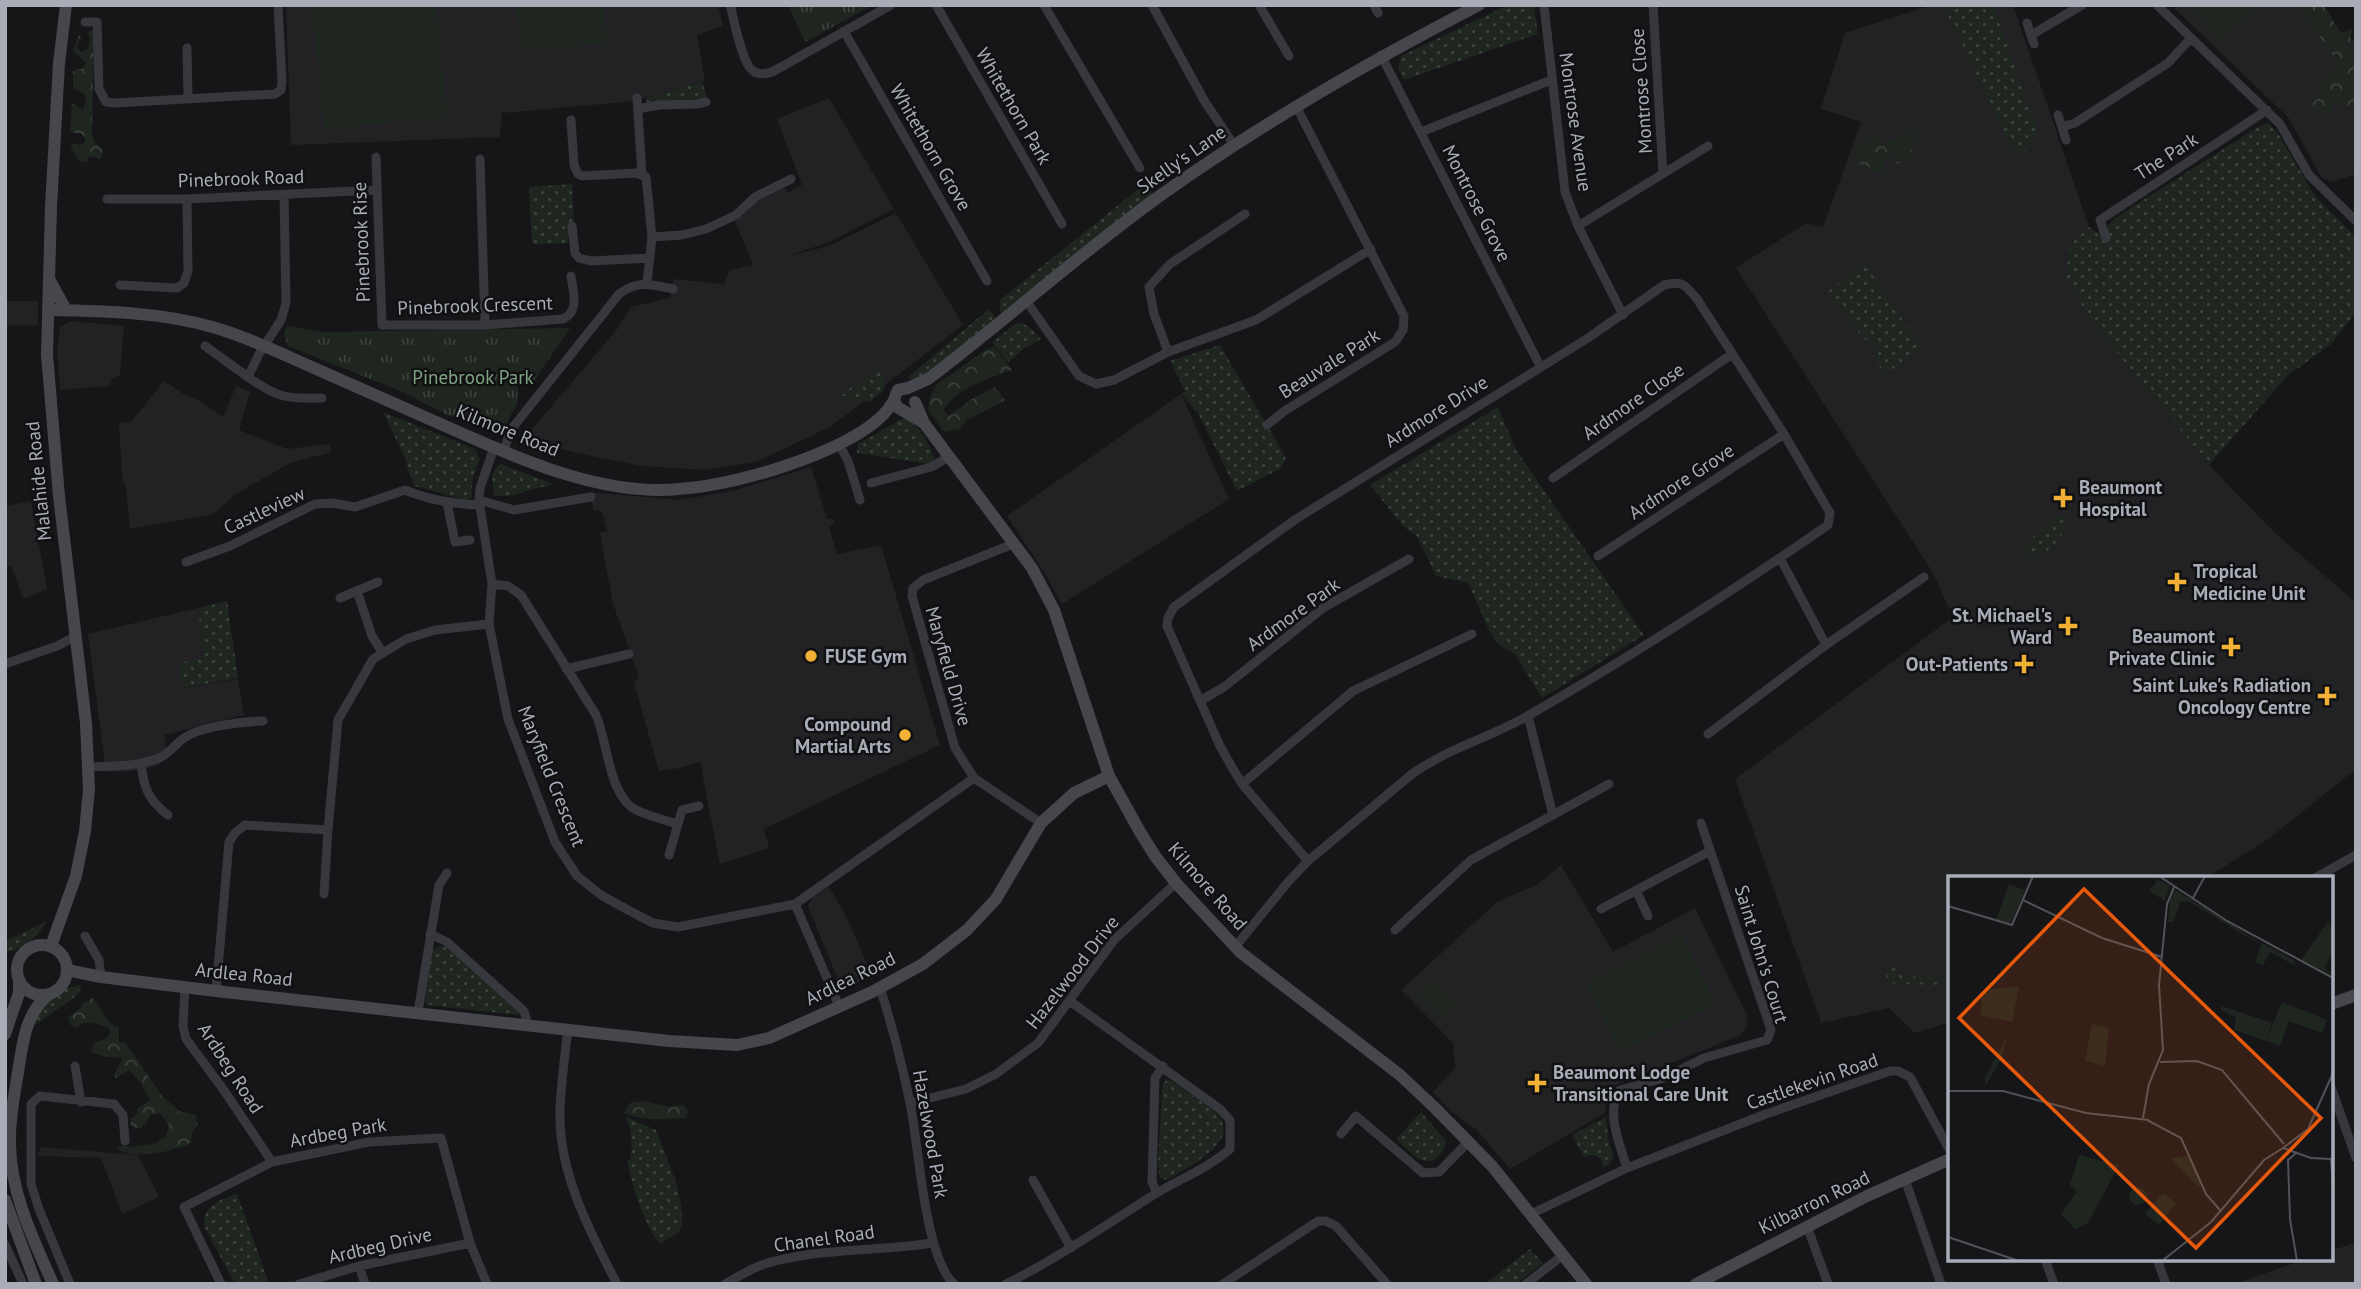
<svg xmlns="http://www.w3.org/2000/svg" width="2361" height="1289" font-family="'PT Sans',sans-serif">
<defs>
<pattern id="grass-dots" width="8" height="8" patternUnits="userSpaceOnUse" patternTransform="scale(1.75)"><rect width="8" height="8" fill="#1e261f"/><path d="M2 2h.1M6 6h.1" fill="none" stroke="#3c433d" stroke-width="1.8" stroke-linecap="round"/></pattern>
<pattern id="forest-crowns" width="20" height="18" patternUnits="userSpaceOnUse" patternTransform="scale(1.75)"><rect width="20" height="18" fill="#1e261f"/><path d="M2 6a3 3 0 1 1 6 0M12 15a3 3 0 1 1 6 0" fill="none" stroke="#3c433d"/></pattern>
<pattern id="park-tufts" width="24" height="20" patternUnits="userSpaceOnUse" patternTransform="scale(1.75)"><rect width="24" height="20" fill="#1e261f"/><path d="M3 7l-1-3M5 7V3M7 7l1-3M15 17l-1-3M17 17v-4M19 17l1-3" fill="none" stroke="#3c433d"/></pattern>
</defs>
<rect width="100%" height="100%" fill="#161618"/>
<path fill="#222225" d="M286 5H718L723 26 697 35 705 81 648 97 625 102 502 113 500 137 291 145Z
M1932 5H2013L2089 227 2070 243 2066 277 2091 321 2209 465 2273 531 2352 599 2356 604V769L2267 840 2206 878H1950V1022L1915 1033 1889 1008 1821 1023 1735 779 1953 617 1933 573 1736 268 1806 223 1823 227 1861 122 1821 109 1845 33Z
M2171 5H2323L2341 33 2356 42V174L2332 182 2322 178 2288 117Z
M829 98 894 209 827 243 784 257 829 246 896 213 963 325 830 427 756 462 705 470 640 466 522 441 618 328 631 307 670 298 674 279 724 284 730 270 753 265 735 221 744 214 757 199 784 187 788 193 802 185 777 119Z
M5 301H38V325L5 326Z
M72 321 124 326 120 375 112 378 110 386 60 390 57 348 60 327Z
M164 381 185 395 200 401 223 417 236 386 250 392 239 430 287 449 330 444 332 452 290 463 236 494 213 514 130 529 126 488 122 477 119 423 131 422Z
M1181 394 1229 499 1062 604 1041 567 1007 516Z
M811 467 827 519H833L834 524 829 527 837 554 881 545 940 745 764 829 769 848 720 864 700 762 680 768 659 771 634 683 639 676 613 604 600 533 607 531 602 511H594L589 492 678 500 733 491Z
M31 501 47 589 23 599 11 565 5 566V506Z
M198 608 204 659 179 663 182 688 238 679 244 715 164 735 168 756 157 766 132 771 106 772 88 634Z
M1561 865 1613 952 1695 908 1747 1015V1026L1741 1035 1609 1088 1605 1113 1510 1169 1477 1130 1452 1112 1433 1092 1455 1068 1453 1043 1401 990 1497 902 1536 885Z
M829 887 844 912 873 977 842 989 808 906 813 897Z
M40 1147 138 1155 159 1197 122 1214 101 1158 38 1156Z
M2356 1242V1284H2234L2306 1259H2331V1251Z"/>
<path fill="url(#grass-dots)" d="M1508 5H1534L1538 34 1404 80 1398 69 1401 56Z
M1943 5H1993L2037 129 2025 152 2017 153 2012 148Z
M702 82 707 97 703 99 647 103 646 98Z
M2268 123 2277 132 2315 196 2356 237 2355 314 2330 345 2287 376 2209 465 2091 321 2066 277 2070 243 2089 227 2100 235 2115 218 2258 127Z
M1146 183 1153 194 1002 314 1000 312V300Z
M572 184 574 224 568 225V243L532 244 529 187Z
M1865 264 1921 347 1887 374 1880 368 1875 357 1879 352 1868 340 1864 339 1827 292Z
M989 309 996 318 928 374 917 379 907 378Z
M1017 323C1028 323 1034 331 1041 339L1022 350 1008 363 992 342Z
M1220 345 1286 458 1280 469 1237 491 1198 413 1181 394 1185 391 1170 361Z
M879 371 884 380V389L870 402 839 395Z
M1498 407 1516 450 1644 635 1542 698 1515 654 1498 644 1490 632 1468 583 1436 576 1417 536 1404 527 1370 485Z
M383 412 475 449 480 459C474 472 471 483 472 497L466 500 415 486 408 471 406 460Z
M904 418C919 426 930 442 934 459L930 464 857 453 858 444Z
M501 464 553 484 509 496H495C492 484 489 472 501 464Z
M2061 514 2067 518C2065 537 2052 549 2037 558H2029L2025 550 2030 539Z
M227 601 238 678 182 688 179 663 204 658 198 608Z
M47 921C37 937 25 949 5 952L6 941Z
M439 946H444L518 1010 520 1015 428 1005 425 1002 432 950Z
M1894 966 1902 976 1950 979V985L1895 984 1888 981 1885 973Z
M79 985 81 989 76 996 37 1024 31 1027C44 1005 52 990 79 985Z
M1167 1080 1172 1081C1186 1092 1203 1101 1216 1113 1243 1141 1190 1165 1171 1178L1164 1180 1160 1177 1158 1166 1162 1091 1163 1083Z
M1421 1112 1446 1141C1445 1148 1443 1150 1439 1156 1424 1171 1408 1150 1396 1139Z
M626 1117 656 1130C665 1155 691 1208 679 1232L660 1244C645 1227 631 1183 627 1160H630C633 1149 632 1127 626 1117Z
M1606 1117 1609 1143 1614 1156 1609 1165 1603 1167 1601 1159C1595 1154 1591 1154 1584 1157L1572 1135Z
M237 1194 268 1280 259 1284H235L205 1228C201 1206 219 1200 237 1194Z
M1530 1249 1543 1263 1516 1284H1485Z"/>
<path fill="url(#forest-crowns)" d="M2297 5H2323L2341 33 2352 29 2349 47 2356 57 2349 65 2356 64V101L2348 107 2342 101 2334 104 2332 111 2322 115 2317 108 2311 111 2312 103 2320 97 2323 88 2320 82 2334 70 2339 71 2336 60Z
M94 30 92 134 95 143 103 150 101 159 89 156 87 162H80L71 148 72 143 80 145 85 143V138L82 134 70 132 72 103 83 110 86 101 84 94 73 88V72L78 69H82L86 63 73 51 79 35 81 38 76 48 82 52 88 49 90 41 88 32Z
M1908 129 1917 130 1920 137 1917 142 1910 144 1912 153 1909 160 1896 164 1890 153 1884 158 1886 176 1871 171 1868 166 1858 164 1859 156 1855 150 1856 143 1861 137 1862 150 1868 138 1875 135 1885 143 1896 138 1902 139Z
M994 347 1012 370C987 380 958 386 943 410L949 416 972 399 995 387 1005 400 966 421 960 429 944 432 928 410 930 397 937 384 987 349Z
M93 998 110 1023 119 1028V1042L125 1043 130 1049 162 1096 179 1111 196 1115 198 1124 192 1132 191 1142 187 1145C166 1152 137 1160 117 1149L122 1145 133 1147 158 1143V1141L166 1136 169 1125 161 1114H151C147 1123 141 1132 131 1126L130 1119 136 1115 137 1109 150 1100 141 1083 129 1070 116 1078 114 1075 123 1058 106 1057 91 1052 94 1043 107 1038 110 1032 109 1028C98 1025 87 1018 77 1027L71 1026 68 1017 81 1008 82 1004Z
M641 1101 670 1107 682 1105 687 1108 688 1113 686 1118C665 1119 644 1122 624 1113L630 1103Z"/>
<path fill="url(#park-tufts)" d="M788 5H873L805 42Z
M287 326 325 332 570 328 532 384 518 386 517 405 510 416 503 435 447 415 403 392 288 346 284 335Z"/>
<path fill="#1e261f" d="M312 5H436L447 117 324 129Z
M516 5H603L607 43 520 51Z
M2189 5H2259L2221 40Z
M1682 935 1716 1004 1620 1051 1586 983Z
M1433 980 1456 1005 1442 1018 1418 994Z"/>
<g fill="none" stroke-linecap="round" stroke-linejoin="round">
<path stroke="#37383d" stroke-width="9" d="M730 5C734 20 742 62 752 70 759 76 767 74 774 71L891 5
M936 5 1062 224
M1044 5 1140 168
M1152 5 1205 102 1234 145
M1259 5 1289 56
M1374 5 1378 13
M1544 5 1565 192 1578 226 1623 315
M1653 5 1663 174
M2157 5 2280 124 2309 175 2356 221
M85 22H97L99 89 106 102 115 103 275 94 281 90 282 81 278 5
M2027 23 2034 44
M844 31 987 281
M2031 35 2082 5
M187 48 188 98
M1381 55 1540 366
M637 98 642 174
M638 109 659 105 697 104 706 102
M2058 115 2066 140
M571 120 574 165 578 174 582 176 636 173 646 177 652 237 647 283
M2062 127 2075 123 2168 63 2191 38
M1421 132 1551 80
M376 157 382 325H485L563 319C580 311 573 292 571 276
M480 159 485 325
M107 199H187L376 190
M572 226 575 253 579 258 591 261 650 258
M1578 226 1708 146
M652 237 682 235 706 229 736 215 755 197 791 179
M2106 238 2100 220 2267 110
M120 285 177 288 184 283 188 271 187 199
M1027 302 1079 376 1096 384 1114 380 1168 352 1256 320 1371 249
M205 346 248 377 259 354 281 320 286 303 284 195
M1168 352 1154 314 1149 287 1170 264 1245 214
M248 377C278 398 286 399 322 398
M1267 425 1283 412 1395 342 1403 330 1404 316 1296 106
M839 444 848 461 860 500
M494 448 480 488 479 500 492 584 489 624 508 719 555 842 577 876 601 895 628 910 653 923 678 927 795 904 974 778
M504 451 510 431 619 294C637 280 651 284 673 289
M1553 478 1732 354
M871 483 931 467 949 457
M479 500 514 510 591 497
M447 503 455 542 470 540
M1013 544 923 580 913 588 912 596 955 748 974 778 1041 823
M1598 556 1784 434
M1780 558 1826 645
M186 562 230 546 315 504 332 503 355 507 405 490C429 500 453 504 480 505
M492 584 508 586 521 595 596 715C608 742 608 795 636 810 649 816 664 820 678 824
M357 591 372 636 382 652
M340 598 378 582
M5 664 57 646 76 636
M566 669 629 654
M1200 701 1224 687 1323 608 1409 559
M1528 716 1553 815
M1708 734 1826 645 1924 577
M141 764C144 788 148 800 168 815
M89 767C112 766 137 767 159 758 168 755 175 744 184 738 202 726 241 722 263 721
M1242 784 1353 691 1472 634
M669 855 682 810 699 806
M2315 878 2356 855
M1636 890 1648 916
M324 894 328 830
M795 904 839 1006
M1601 909 1710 851
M1395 930 1471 860 1609 784
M430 934 447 942 524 1011 528 1024
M85 936 99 960 101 977
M1235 947 1288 882 1308 861 1412 774C1448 748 1492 737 1531 714 1632 656 1731 592 1828 525L1830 513 1784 434 1697 299C1685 285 1683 280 1664 285L1588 338 1296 519 1174 607 1168 618 1167 626 1220 746 1233 769 1242 784 1308 861
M185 987 183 1026 186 1039 223 1089 272 1162
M880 988C892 1025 902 1064 910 1103 919 1145 924 1256 954 1284
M216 991 229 842 235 833 245 825 328 830 338 720 373 659 406 639 435 630 489 624
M418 1012 439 885 447 873
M568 1028C565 1055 561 1083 560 1110 558 1172 589 1230 617 1284
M75 1066 81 1102
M2331 1087 2356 1158
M910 1103 966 1089 996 1074 1038 1043 1114 940 1176 883
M1341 1134 1356 1116 1423 1173 1439 1172 1469 1141
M1627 1168C1620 1145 1605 1112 1620 1090L1664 1078 1704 1058 1767 1040 1771 1030 1701 823
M1905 1179 1941 1284
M1033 1180 1071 1248
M1157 1193 1152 1182 1155 1078 1163 1066
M1531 1214 1627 1168 1766 1114 1890 1071H1898L1910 1077 1950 1151
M1807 1226 1828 1284
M5 1244 23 1284
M2045 1259 2054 1284
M2157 1259 2166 1284
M359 1266 365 1284
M70 1284 39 1209 31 1184V1104L40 1096 114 1104 123 1115 125 1141
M221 1284 184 1207 272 1162 369 1142 441 1138 470 1243 487 1284
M299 1284 359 1266 470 1243
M725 1284C741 1275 757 1265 775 1261 826 1248 881 1251 932 1243
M1006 1284C1058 1258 1106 1225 1155 1194 1180 1179 1208 1168 1230 1149V1120L1220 1109 1071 1002
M1223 1284 1318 1221H1326L1336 1226 1387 1284
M1526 1284 1563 1255"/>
<path stroke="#45474d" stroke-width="12" d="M49 279 66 310
M48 310C104 311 162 312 216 328 250 338 282 354 314 368 366 391 418 414 470 437 529 463 592 489 657 490 700 490 742 480 782 467 815 456 877 433 894 400 895 397 896 393 898 390L908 388 928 379C1006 320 1080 253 1161 195 1264 122 1367 63 1479 5
M894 400 897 407 924 423
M915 402 924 423 1032 568 1054 610 1109 776 1140 832 1155 856 1176 883 1240 952 1400 1075 1433 1106 1492 1166 1586 1284
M17 970a25 25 0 1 1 50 0a25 25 0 1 1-50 0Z
M51 946 76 876 85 831 89 789 86 723 59 496 47 355 51 207 59 63 66 5
M67 970 101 977 216 991 669 1041 737 1045 769 1038 872 992 923 964 967 930 996 899 1041 823 1074 793 1109 776
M49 994C27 1012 23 1039 19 1066 15 1092 9 1119 10 1146 11 1194 34 1241 53 1284
M2331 1004 2356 995
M5 1034 19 993V981
M5 1200 36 1284
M1696 1284 1867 1196 1950 1159"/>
</g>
<g fill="#f2b134" stroke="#111113" stroke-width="2.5">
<path d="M2059.5 487.5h7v7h7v7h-7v7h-7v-7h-7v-7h7z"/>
<path d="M2173.5 571.5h7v7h7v7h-7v7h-7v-7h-7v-7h7z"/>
<path d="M2064.5 615.5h7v7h7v7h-7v7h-7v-7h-7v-7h7z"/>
<path d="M2227.5 636.5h7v7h7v7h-7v7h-7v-7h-7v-7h7z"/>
<circle cx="811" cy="656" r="7"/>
<path d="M2020.5 653.5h7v7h7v7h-7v7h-7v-7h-7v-7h7z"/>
<path d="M2323.5 685.5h7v7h7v7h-7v7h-7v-7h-7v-7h7z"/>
<circle cx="905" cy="735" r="7"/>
<path d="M1533.5 1072.5h7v7h7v7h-7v7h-7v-7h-7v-7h7z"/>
</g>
<g text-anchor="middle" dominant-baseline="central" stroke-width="5" stroke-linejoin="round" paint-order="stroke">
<g font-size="19" fill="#a8adb8" stroke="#111113">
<text transform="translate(1641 91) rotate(-94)">Montrose Close</text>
<text transform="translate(1014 106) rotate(60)">Whitethorn Park</text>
<text transform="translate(1576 122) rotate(82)">Montrose Avenue</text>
<text transform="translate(931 147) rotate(60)">Whitethorn Grove</text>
<text transform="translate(2166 156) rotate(-33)">The Park</text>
<text transform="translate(1181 159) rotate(-35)">Skelly's Lane</text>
<text transform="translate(241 178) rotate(-2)">Pinebrook Road</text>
<text transform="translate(1477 203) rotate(63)">Montrose Grove</text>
<text transform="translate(361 242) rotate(-92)">Pinebrook Rise</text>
<text transform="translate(475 305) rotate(-2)">Pinebrook Crescent</text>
<text transform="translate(1329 363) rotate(-32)">Beauvale Park</text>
<text transform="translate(1633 401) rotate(-35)">Ardmore Close</text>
<text transform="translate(1436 411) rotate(-32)">Ardmore Drive</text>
<text transform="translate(508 430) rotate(22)">Kilmore Road</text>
<text transform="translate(38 481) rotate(-96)">Malahide Road</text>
<text transform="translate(1681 481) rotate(-33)">Ardmore Grove</text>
<text transform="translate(264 510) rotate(-25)">Castleview</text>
<text transform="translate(1293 614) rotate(-36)">Ardmore Park</text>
<text transform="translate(949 666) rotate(74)">Maryfield Drive</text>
<text transform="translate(552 776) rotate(68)">Maryfield Crescent</text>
<text transform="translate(1208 886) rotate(49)">Kilmore Road</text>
<text transform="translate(1762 954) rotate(73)">Saint John's Court</text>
<text transform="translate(1072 972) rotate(-52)">Hazelwood Drive</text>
<text transform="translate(244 974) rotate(6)">Ardlea Road</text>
<text transform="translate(850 978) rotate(-26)">Ardlea Road</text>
<text transform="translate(231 1068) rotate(57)">Ardbeg Road</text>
<text transform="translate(1812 1081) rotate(-19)">Castlekevin Road</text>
<text transform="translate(338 1132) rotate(-10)">Ardbeg Park</text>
<text transform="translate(931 1134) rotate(80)">Hazelwood Park</text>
<text transform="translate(1814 1202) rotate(-26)">Kilbarron Road</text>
<text transform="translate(824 1238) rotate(-8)">Chanel Road</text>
<text transform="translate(380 1245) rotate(-13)">Ardbeg Drive</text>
</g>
<g font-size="19" fill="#7fa381" stroke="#111113">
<text x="473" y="377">Pinebrook Park</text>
</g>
<g font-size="19" font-weight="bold" fill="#a8adb8" stroke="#111113" text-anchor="end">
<text x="2079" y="487" text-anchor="start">Beaumont<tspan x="2079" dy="22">Hospital</tspan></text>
<text x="2193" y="571" text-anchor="start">Tropical<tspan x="2193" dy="22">Medicine Unit</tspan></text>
<text x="2052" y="615">St. Michael's<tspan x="2052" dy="22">Ward</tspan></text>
<text x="2215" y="636">Beaumont<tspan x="2215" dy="22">Private Clinic</tspan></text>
<text x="825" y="656" text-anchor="start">FUSE Gym</text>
<text x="2008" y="664">Out-Patients</text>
<text x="2311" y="685">Saint Luke's Radiation<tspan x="2311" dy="22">Oncology Centre</tspan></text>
<text x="891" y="724">Compound<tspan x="891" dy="22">Martial Arts</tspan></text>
<text x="1553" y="1072" text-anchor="start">Beaumont Lodge<tspan x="1553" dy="22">Transitional Care Unit</tspan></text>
</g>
</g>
<g transform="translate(1948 876)">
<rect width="385" height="385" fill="#161618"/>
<path d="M202 0 222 9 217 25 201 15 209 5ZM228 14 309 65 311 68 242 26 233 25 225 46H220L222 20ZM379 47 385 51V78L376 91 385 99 353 84ZM314 67 347 85 346 89 322 76 315 89 307 86ZM71 110 64 146 32 139 35 114ZM274 130 324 147 318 165 286 154 288 142 273 134ZM144 148 161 152 157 190 137 185ZM59 160 53 183 37 211V202Z" fill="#1e261f"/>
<path d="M61 8 77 14 63 47 48 44ZM131 279 171 289 140 347 127 353 113 338 129 316 122 309ZM240 279 253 309 251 311 223 283Z" fill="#1e261f"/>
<path d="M334 126 379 144 374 157 341 145 332 170 318 165ZM181 320a9 9 0 1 1 18 0a9 9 0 1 1-18 0ZM215 317 228 327 211 349 197 338Z" fill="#1e261f"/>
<path fill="none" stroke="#505258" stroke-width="2" d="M211 0 279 45 385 102M245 22 257 0M75 24 154 62 214 81M0 30 64 49 85 0M212 186 249 185 274 194 336 268M0 215H55L138 237 201 244M195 242 201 208 215 174 211 109 219 28 226 11M199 244 233 262 258 318 272 334M335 272 360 253 385 197M335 272 363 282 383 283 385 312M348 277 340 284 342 343 349 385M0 361 71 385M214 385 263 346 316 284 335 272"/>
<path fill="#e8590c" fill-opacity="0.15" stroke="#e8590c" stroke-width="3.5" d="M136 13 373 242 248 372 11 142Z"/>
<rect width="385" height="385" fill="none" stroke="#a8adb8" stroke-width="3.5"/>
</g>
<rect width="2361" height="1289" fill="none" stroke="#a8adb8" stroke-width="14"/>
</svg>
